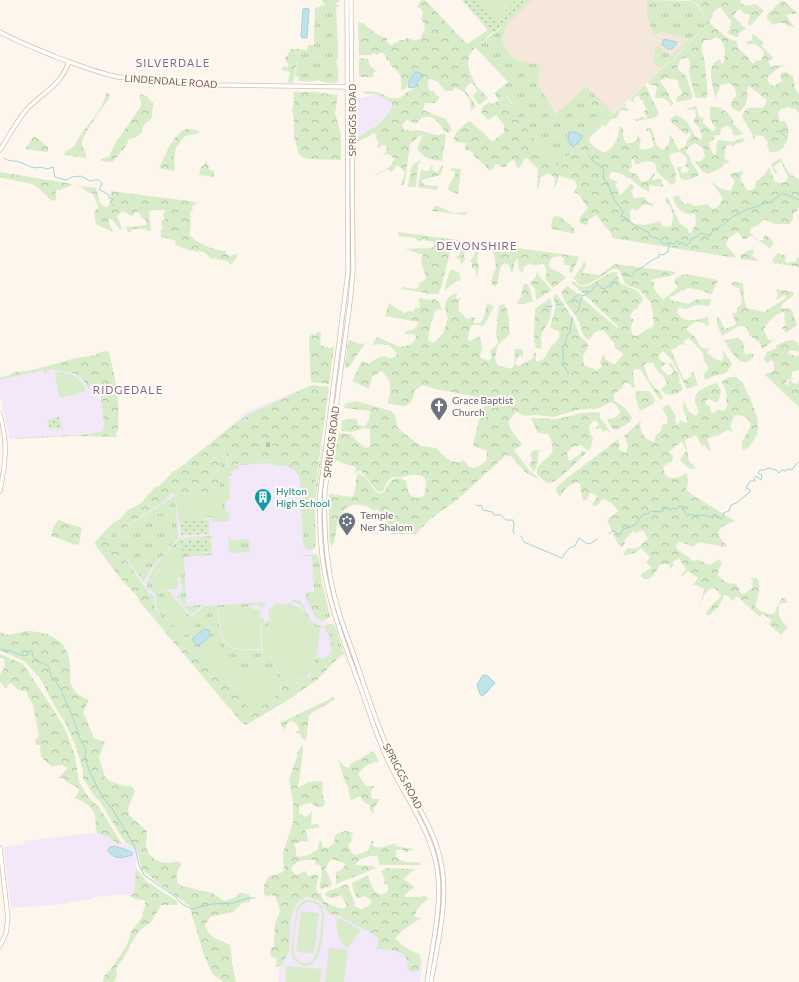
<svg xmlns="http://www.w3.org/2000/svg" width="799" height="982" font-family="Commissioner,sans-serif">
<defs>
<pattern id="grass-tufts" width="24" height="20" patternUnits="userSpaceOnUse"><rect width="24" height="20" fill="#d8ecc9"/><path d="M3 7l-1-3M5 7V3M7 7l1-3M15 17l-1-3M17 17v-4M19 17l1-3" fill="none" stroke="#b4c2a5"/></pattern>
<pattern id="forest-crowns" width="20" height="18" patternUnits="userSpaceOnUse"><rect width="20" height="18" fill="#d8ecc9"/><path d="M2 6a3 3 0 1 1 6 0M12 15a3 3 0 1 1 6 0" fill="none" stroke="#b4c2a5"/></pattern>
<pattern id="cemetery-stones" width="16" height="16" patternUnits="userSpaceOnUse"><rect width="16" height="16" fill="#d8ecc9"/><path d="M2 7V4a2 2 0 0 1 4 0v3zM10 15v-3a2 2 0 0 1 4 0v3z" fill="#b4c2a5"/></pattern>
<pattern id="park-dots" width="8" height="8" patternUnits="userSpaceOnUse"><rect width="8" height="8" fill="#d8ecc9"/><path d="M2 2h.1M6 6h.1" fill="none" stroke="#b4c2a5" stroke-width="1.8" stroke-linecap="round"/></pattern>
</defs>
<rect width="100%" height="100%" fill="#fdf6ec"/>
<path fill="#f5e8da" d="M531 0H647V16L654 36 662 32 690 39 648 82 613 114 586 86 556 114 538 84 540 65 516 60 506 49 502 40 507 24Z"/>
<path fill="#f3e8fa" d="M376 94 394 104 387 115 365 134 355 139 356 99Z
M108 355 116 432 10 439 0 396V377L48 366Z
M312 385 329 387 314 495 312 537 314 560 325 616 342 656 307 684 246 725 97 544 247 412Z
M100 832 137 850 134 894 94 897 89 900 69 902 65 904 11 908 4 847 25 844 24 841Z
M288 883 423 959 420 982H278Z"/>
<path fill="url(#grass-tufts)" d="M322 0H340L339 2 335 3 339 6 336 7 338 48V58L336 61C338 65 339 77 338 82 332 84 323 83 319 80 313 82 306 82 299 81L298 77 295 76 299 49 307 50 308 45H314L315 8 325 5Z
M647 0 691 1C699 7 709 16 706 26L672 60V57L661 68 654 63 655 48 659 46 660 43V47L672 56 689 39 662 32 654 36 647 16Z
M507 24 502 40 506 49 516 60 540 65 538 84 556 114 586 86 596 96 589 105 600 111 606 106 613 114 585 139 557 167 516 116 519 114 507 96 499 100 494 93 508 82 475 47Z
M322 446 323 447 315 504 316 545 314 549H306L303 544 300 479C295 466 286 465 274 466L273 463 239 465V468L233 470 231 475 229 476 230 499H232L227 500V502L225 503 227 513H230V506L231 513 229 514V521L212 522 211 517 204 518V520L179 521 178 518 222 515V494H215C221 485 217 480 219 470L218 468 221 465 216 457 210 458 224 448 227 462V467C241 463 275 458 288 463 292 465 298 472 300 477 304 490 302 510 303 523L310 522Z
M175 496 178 538 149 571 144 582 109 538Z
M211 536 212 555 184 557 186 605 176 597 183 590 180 578 178 577 177 563C160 562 152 575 152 590H167V592L171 591 172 596 191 617 205 606 267 602 262 608 257 604 252 605V606L245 607 242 610 219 611 218 607C220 646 222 652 262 650V657L263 650 261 626 265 622 269 621V608L272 611 268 628 265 630 269 656 273 661 277 672 281 676 287 679H295L306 677 307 678 297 680 289 683 279 681 280 686 257 658C246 667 237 678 239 692L238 688 233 684 226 686 223 684 200 654 176 628 166 618 161 616 156 605V595L153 591 147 588V584L150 574 164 555 179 539 192 537V539L181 540 182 554 210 553V539H193V537Z
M228 537H230V540L249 539 250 552 231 553 229 551Z
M316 554 319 558 321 578 330 616 328 619 321 621 315 617 305 595 307 592H314L312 556H302Z
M176 598 185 606 203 605 191 615Z
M293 600H299L301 602C306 610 310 627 322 626 325 626 329 624 332 624L335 626 348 666 344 655H340L339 653 335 650 329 634 325 632 326 630 325 627H322L319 630 308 620 303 611 304 609 297 603 292 602Z"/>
<path fill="url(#forest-crowns)" d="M421 0H425L467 44 488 30 491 34C477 45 462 54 471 75 473 79 475 85 479 89 482 92 485 94 488 98L479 105 473 96 477 91 474 85 471 83 468 85 465 90 476 106 471 111C470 108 471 104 470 101 468 94 460 88 454 88L452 91H445L438 82 430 79 428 82V88L431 91H434L437 96H439V99L435 103H425L423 110 446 119 452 129 449 133 445 132C439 124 435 113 421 118L416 124 407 120 402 125 404 130 411 131 418 130 437 135 443 134 446 135 442 161C430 160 422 158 417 148L421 139 422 134 410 144 405 182 403 185H401L405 172 397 165 392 172 388 169 378 174 374 175 390 167 394 159C390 154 387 153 382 156 386 152 388 151 386 146L383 145 378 148 377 146 379 142 376 137 375 133 357 142 355 139C365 134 394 116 392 103L376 94H368L363 92 364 91 378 92 390 98H400L407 92 414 89 415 87 422 75 416 72 414 73 405 89 401 91V77L397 71 390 65V62L386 59V56L383 53H379L377 55 374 53 370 55H359L358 22C370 25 372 35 387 38V42L390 45H393L395 41 396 43 399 42 398 40H406V37C412 40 414 41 420 39 424 30 428 28 421 19L423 13 421 9 417 7Z
M689 0H740L741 3 746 6 756 4 764 11 750 26 748 24 750 15 748 14H745L739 9 733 16 746 29 739 33 738 37H736L727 33 730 28 731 21 720 7 712 13 713 17 710 20 711 25C721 30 725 40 737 41L738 48 747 56 752 63H755V60L761 61 763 56 764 51 754 43 749 45 746 42 752 40V34L755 35 764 43 762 46 773 58 768 62 771 67 778 65 785 66 778 68 767 78C768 82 770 85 774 86L782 81 780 76 781 73 786 72 793 76 795 88 799 95V113L795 109 787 107 784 109 782 108 778 112 779 119 781 122 784 120C795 132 784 156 770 152L767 145 768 142 763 136 757 135 754 139 755 142 752 134 742 117C746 103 754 110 764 107L767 100 749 86C744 97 753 99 739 112L732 108 731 106 733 98 736 97C737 92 734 85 729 83L721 85 715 99C714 87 704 65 720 59L721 63 723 64C725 60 726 46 722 41 721 39 718 38 716 37L711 40H704C698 51 705 54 705 65 706 76 708 87 707 98H698L695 97 689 72 690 62 688 57 681 59 677 68 686 76 692 93V99L677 102 676 101 677 97 683 93 679 87 678 80 666 78 660 81 666 89 673 104 670 107 671 104 664 98H655L657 87 656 85H650L648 82C654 76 670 62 672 56L673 60 706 26C709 16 698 3 689 0Z
M781 1H784L797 13 796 14H790L786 15 795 29 791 26 789 27 784 23H778L773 25 767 18V15Z
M291 49H299L293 83 288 82 290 72 282 70 283 66 287 67 289 65 285 59Z
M359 58 368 59 370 66 375 70 377 72H374L373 77H359Z
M645 85C651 95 654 104 659 113L658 115 654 118 637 121 634 119H639L642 116 645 119 647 117 644 113 646 108 643 103 644 101 640 99 639 96 634 97V102L629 100Z
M293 92H313L338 95 335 113 341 134V160L309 159 300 156 294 137V120L292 109 294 103Z
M107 93 110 95 109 99C105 103 82 137 82 141 81 147 87 152 86 158L64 155 66 151 74 147C82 128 101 115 106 94Z
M140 94 147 96 153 104 152 118C147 122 142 125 142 132 138 136 135 138 129 139L126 146 114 161 111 162 101 161V159L109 156 116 142 141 106V101L139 96Z
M506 96 519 114 516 116 557 167 585 139 626 103 625 107 629 109 628 111 620 110 617 118 611 119 606 126 603 125 589 138 590 143 603 153 611 149 617 140 620 126 623 128V136L626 143H632L637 140V134L641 140 639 147 640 149C645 150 651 150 654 145L650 132 646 130 647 128H651C655 136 654 144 662 150 670 146 669 141 670 134L679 150 685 147 687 141 691 135 689 131 687 135C681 131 676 126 670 121V119L677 115C680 118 685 119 687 122 692 129 693 136 701 140L702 137 699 129 700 128 693 122 696 117 695 110 685 109 696 106 699 116 701 118H704L703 123 712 131H714L716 128 710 120V107C720 105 728 112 733 120V123L743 134 736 136 733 134 732 130 729 126H725L721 129 720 135H715L714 139 709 142 713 155 716 154 717 142 719 140 732 142 742 138 745 139 743 142 735 144 734 147 731 145 726 146 724 158 730 162 724 164 721 168 708 174 703 172 694 161H701L705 157 703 148 695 143 689 147 686 151V153L690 157 691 162 699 173 698 176C691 179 686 182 680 178L679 173 677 169 678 167H682L680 171 683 173 688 172 689 169V168L685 166 687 161 686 157 680 152 669 154C670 164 679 171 675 183L671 185 657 172 655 163C647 160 643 161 636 165L633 159H631L632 167 629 170 630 172 636 174 641 181C647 183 651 178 654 173L655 174 652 180 653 181 659 178 662 180 661 183 664 186 663 187 649 185V192C646 191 632 181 630 178H627C624 174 616 172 611 172L609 178 618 182 615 185 619 191 618 195C624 194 627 188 630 184L633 185 634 188 631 191 634 198 645 197 647 202 654 204 652 206 647 204 641 206 638 210 632 209 630 210 631 221 634 224 645 225 660 221 662 226 668 227 672 225 673 214 670 206 665 200 666 197 669 200 680 224 688 229 689 233H691L696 224 695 214C692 213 690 214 688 214 680 213 674 204 673 197L678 195 684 204 690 203 694 206 707 204 712 209C719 208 720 203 723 198L710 180C716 186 722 190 731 191L735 181 729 174 742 171 743 172 740 179 747 190H752L755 188 756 181 760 179V178L765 174 769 167 775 182C781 183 786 184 788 177L781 162 775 165 774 168 777 172V174L774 172 771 164 780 158 789 173 799 180V208L793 214V219L790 224H775L764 219 758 225 751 228 750 232 752 235 759 240H763L765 234 774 242 770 249C765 243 758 241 752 236L748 237 746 239H743L738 232C732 235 726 239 726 245 729 250 734 252 736 258L612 238V235C608 229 601 222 597 215L589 219 587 222 588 224 584 225 580 223V217L588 208 578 194 574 192 577 186 574 180 559 176 556 186 554 188 555 178 549 173 541 177 539 187 537 189 538 169 527 158 524 159 520 167 517 168 515 161 512 160 507 164 506 167H500V165L495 164 494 168 489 171 485 165 475 157 472 152 469 150H465L466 143 455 142 454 137 458 130 469 121C472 122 487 137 492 141H493L504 132V125L496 115 488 120 481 112 482 108 489 102 493 104Z
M596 96 606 106 595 114H591L588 110 589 105Z
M186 129H192L199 131 197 134 188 135 184 137 176 148 174 157 175 169 174 171 159 168C166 155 171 136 186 129Z
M34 136 48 147V151L47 152 25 149Z
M421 160 418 165 416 187H408L411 168 414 164Z
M206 161 210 170 214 171V177L199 175 201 167 204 165Z
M432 165H433L432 170 437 173 441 167 443 166C441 177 441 175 432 177 429 178 425 179 422 180V182L425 185 437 186 438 187V189L435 190 418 187 421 169 425 171H429Z
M453 168 461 169 458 194 450 191 448 189C449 182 455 179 455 172L450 170V169Z
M0 172 72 184H74L60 190H56C55 194 57 197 56 200L52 201 36 186 33 184 3 178H0Z
M81 186 96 188 100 203 105 207H108C110 202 112 196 110 191L197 202 192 207 193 210 190 212C191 219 191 228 189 235 200 244 211 250 226 251V254L231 256 234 254H237L236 259 231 265 227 261 210 258C206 252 202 250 196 252L192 250 191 251 175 245 176 241 163 237 161 239V231L163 226 161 224 162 221 165 219 163 216 165 210H154L149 211 151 231H148L145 229H132L131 232H128L126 228 128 227 146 225V220L141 217 140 214 137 211 133 215 131 216 123 211 117 216 122 229 120 230 112 219H109L108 221 113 232 96 224 94 212 99 206 97 204 93 194 87 192Z
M435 206H438C442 208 452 214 456 213 461 213 461 212 466 212L467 215 432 211Z
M555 216 561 217C565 223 575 224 575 234L552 229 551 227 553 217Z
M398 232 576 256 579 257 572 273 569 272 570 265H564V259L562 256 553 257C543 268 554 268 561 274 563 275 564 277 566 278L553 288 545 278 547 272 544 264C536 266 530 262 524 267L523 273 519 270 518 259H517L514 263 513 272H511L509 265 504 263C497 269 500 279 496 287L492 284 491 281 496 267 493 251 479 249 477 261 479 267 477 278 475 268H472V262L470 261 474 256 476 249 467 248 464 255 465 260 461 264 460 260 456 257 459 255 462 247 452 244 441 288 438 294H431L401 289 403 287 413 289 418 288 420 282H423L426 277 421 262 423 255 405 249 431 248 434 247C435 240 432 241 427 241L423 239 419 242 415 238 399 236Z
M750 250H753L754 252 752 255 758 260 757 261 741 259 740 255Z
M778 253 786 256 785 261 788 263 796 261 799 255V267L773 263 772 260Z
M584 262 585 263 586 266 582 273 599 275 615 264 676 272C669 279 661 276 651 280L654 283V289L663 300 678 287 674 281C677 277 680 275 685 274L718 280 711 295 704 291 688 288 683 291 682 290 674 296H670V300L689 304 697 299H711V302L708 306 696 305 686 309 678 307 677 313C679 314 680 317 682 318 688 323 703 319 708 316L709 324 707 326 704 323 696 322C692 324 689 326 686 329L695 337 700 346 704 349 709 348V350L707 353C711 357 716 360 722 361L724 356 722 351 725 353 732 364 726 373 713 376 706 380 703 376 708 369V365L704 361 703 353 689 338 684 341 685 344 684 345 682 344 678 346V347L671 350 683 378 686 379 691 377 693 371 698 385 687 389 672 360 663 351 658 356 660 360 666 364 661 367V369L668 375 672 374 674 371 669 365 671 362 678 374 680 380 678 383 681 384 683 390C675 395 667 398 661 389L667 384C664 374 657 373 653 363H646L644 366 649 380 655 388 659 390 663 398 660 400 640 369H635L633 371 634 384 636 386 633 388 630 384 625 382 622 388 614 394V400L626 409 632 417 630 422 617 430 613 429 608 422V419C614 419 619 416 620 411L616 405 611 402 599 408 577 410 553 417 536 415 525 416 516 412 508 422 511 430 521 443 522 445 514 450 529 470 540 480 525 472 512 457 506 455 457 500 429 520 416 534H391L388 526 378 509 374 511C361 500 344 503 338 520 336 528 336 535 334 543L332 546 331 545 329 541V495L330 494 352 497C358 490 354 481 358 473 367 475 371 489 379 494L384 492C390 482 393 473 406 481L409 494 415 498 424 496C427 482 429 473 410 475 408 475 406 477 404 477 400 478 395 476 391 478 385 481 386 490 380 492L377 491 361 471H357L355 475 356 467 342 463 338 460 332 463 334 444H337L339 433 351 434 360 444 366 448 369 447 370 445V429L364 428 351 432 341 431 342 421 343 420 355 418 357 420 358 425 365 426 369 420 370 411 344 408 345 404 356 401 391 411 395 415 397 427 405 434 421 446 437 448C440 454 450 463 458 462 460 462 462 461 464 460L469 467 474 468C483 465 490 461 486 450L473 446 481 411C485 408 487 402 483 398L435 389 423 385 415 390C413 393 414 396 412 400 409 409 395 405 388 403 391 389 393 380 381 371L372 377 369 389 352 381 362 361 368 364 379 357 385 356 387 358H392L396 356 397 353 389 345H385L380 344 372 345 377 337 400 347C407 346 416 344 416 336L414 334H406L405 332C412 329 417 330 419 322L385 316 389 303 404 313 410 311 413 312 415 308H420L419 298 430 300 434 299 439 302 442 310 437 309C431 317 430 331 428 340L433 343C441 338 446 329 447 320L448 319C445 307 441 298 457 293L456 299 461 298V299L458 302 459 307 458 310 467 319 473 317 475 318 473 321 475 323H480L484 317 487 303 494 306 488 319 483 326 475 324 471 326 468 336V341H470L480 336 482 349 480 356 481 358 489 361 492 357 490 351 497 344 498 342 496 333 499 306 503 304C510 309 509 326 510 334L498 345 495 359 498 365 511 369 514 366 515 349H523V359L522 356H519L515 362 516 365 519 366 532 359 535 351 536 355V361C546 362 546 353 551 347 556 341 561 340 559 331L550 328 556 306 553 297 557 294 573 319 580 336 588 344C587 354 581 352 584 365L597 370 603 366 600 363 603 355 605 356V359L614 365 624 354 615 348 614 343 603 330 595 332 589 340C580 335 582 326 577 318 573 310 563 303 562 293 562 290 565 288 568 286L617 328 618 326 572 283 574 282C590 296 600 272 617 272V275L621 284 636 290 643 298 642 303 639 304 637 309H634L630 317 634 320C632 323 631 325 631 329 633 342 641 333 646 330 647 329 651 328 653 327L654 323 651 303 639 289 629 286 625 283 620 271 617 269H613C606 273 587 287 581 285 578 284 576 281 574 278Z
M451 269 459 273 461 280 454 282 445 291 446 282Z
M537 272 540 277 552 290 536 300 535 289 530 282 535 278Z
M734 282 743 283 744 300 747 308 764 312 786 298 785 295 776 300 778 295 776 289 793 292 794 294C791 300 782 300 781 308L784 309 789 308 792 310 797 325 786 333 782 328 786 324 784 320 785 315 784 312C775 313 769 321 764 329 764 333 767 337 770 341L772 340 773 341 764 348H762L759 342 750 336 747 328 744 326H739L722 336 717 324V317L720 318 723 327 725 329 733 326 736 324 732 313H736L737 311V307L740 306C743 300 742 296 739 291L740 289 738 287 736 288 731 284Z
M524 283 527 284 530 288 533 301 524 304H517L521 297Z
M550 298C554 307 551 317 547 325 545 328 543 330 542 333 540 339 542 344 541 349L536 348 534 341 535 309Z
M317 332H321L320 345 329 348 334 347 329 384 311 382 309 340 311 333 315 336Z
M738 338 743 342 745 355 751 353 754 355C743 374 730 350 724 340Z
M350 340 360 344 365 343 350 366 347 368 345 367 348 341Z
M792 340C799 341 799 346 799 352L790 350 788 354 787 355 790 354 799 357V370L792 372 791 379H788L785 383 787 386 789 383 788 382 790 380 792 381V383L797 384 799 380V407L764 374 770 373 774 370V362L770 360V362L767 363 764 359 767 352 775 349 777 345 786 341Z
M107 351 109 352C115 376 120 402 118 427 118 430 116 433 116 437L74 436 15 439V438L91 434 103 431 104 425 101 397V395L94 392 95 385 91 383 89 389C78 369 68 373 50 369L44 375 43 370 4 379 0 380V378L9 376 15 372C35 372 56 362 77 358 83 357 90 356 96 355L98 353Z
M730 377H736L742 382 751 400 758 420 757 435 749 447 743 450C738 440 749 435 751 424L746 417 738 415 733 417V420L731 422 732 424 730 425 733 432 727 430 719 435 707 438 711 451 708 450 705 445 702 446 696 435 685 440 689 461 696 468 690 469 680 460 686 451 682 441 669 452 673 456 672 462 667 463 663 467 665 475C673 481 679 477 687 473L688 482 686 491 690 492 691 494 735 521C727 524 714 528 720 538 722 541 725 543 727 546L726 547H723L701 542 696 544 694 547 681 542H678L676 546 678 550 690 558V560L693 561 694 560 696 561 697 559 710 565 719 559 722 563 718 571V576L726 582 732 584 734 583 738 586 741 594H744L752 588 753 581 750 578H757C762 586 758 598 755 606 759 611 767 615 774 614 778 609 778 603 782 598H786L788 603H780C776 612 780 621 788 627L781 635 769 624 772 620 763 614 760 617 737 596 733 601 728 596 724 595 719 606 710 615H706C707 607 716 603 721 596L717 590 714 588C704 589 703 601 698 608L702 599 704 589 696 585 692 586 698 578 688 571 683 576H681L682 574 686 569 679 558 673 562 674 565 669 569 670 566 669 564H661C655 571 655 579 644 579L641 576V574L651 568 647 562 650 557 641 548C636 553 629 556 623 555L627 548H629L631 549C643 548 640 544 648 539L643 530 635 533 633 531 624 541 625 543 622 547 619 546 607 520 618 511 613 504 604 499 600 501V503L596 506 592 505 597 497 596 495 590 493 586 500H583L581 493 580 484 577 482 567 487 561 495 560 496C557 493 556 492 556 488L562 482 617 440 620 438 618 442 620 443 619 450 626 453 628 445 624 436 641 421C638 431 645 440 654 442L656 435 661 431 662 425 667 424C670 418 665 414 662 408L668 404 676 416 675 420 677 425 679 424 680 420 686 423 688 421 683 409 684 400C687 408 689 414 696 416L699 411C698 408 695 405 695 402 693 391 708 385 717 383L721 390 719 399 717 403 709 399 706 401V404L711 407 710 410 712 413H714L718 410 725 411 728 404 726 403 727 394 722 382 724 380Z
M312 385 329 387 310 522 307 524 303 523C302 512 304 483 298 474 296 471 292 465 288 463 275 457 241 463 227 466L228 462 224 447 211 458H216L221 465 218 467 219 488 215 494 176 495 173 493 169 495 167 499 109 538C120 551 129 565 139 579 142 584 146 588 149 594H152L155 598C153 607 158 615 166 618L200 654 223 684 226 686 236 685 247 706 280 693 281 688 279 681 280 680 289 683C296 680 304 680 311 676L310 673 316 657H319L323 659 327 657 332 651 328 633 329 634 335 650 339 653 340 656 317 680 288 700 246 725 241 722 139 601 137 596 120 578 94 543 112 524 120 519 128 510 140 504 156 486 158 487 174 471 177 470 229 428 249 414Z
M639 391H649L655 400 653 404 640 411 635 396 636 392Z
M600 412V419L603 421 611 433 606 430 603 432 600 428 596 429 599 424 595 420C586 427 589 431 593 439L591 447 588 451 581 445 572 447 567 453 568 460 570 461 580 454 582 450 586 453C578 460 557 485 547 483 544 480 540 478 538 475 532 466 550 458 552 452 554 447 551 439 548 434L538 433 531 418 557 419 582 413Z
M533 450H539L537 465 534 472 529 465 532 459 530 455Z
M58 520 82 528 79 545 73 544 51 536 53 528Z
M311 595H317L324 615 318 618 307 600Z
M27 631C50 632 69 640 70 666 71 671 69 679 71 684 74 693 82 697 89 700L83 712 94 738 105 742 99 757 105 777 110 781 124 786H131L135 791 128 808 129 815 147 831C147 835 146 840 146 844 147 861 165 866 178 861L182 864C177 870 175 876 178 883L182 886 212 893 224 901 236 897 239 893C244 893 248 893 251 897L250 902 242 903 233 912 210 917 205 926C209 938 220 940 230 945L233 970 236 982H223L212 973 204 955 189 905 166 889 142 870 137 850 126 843 120 835 101 803 92 793 83 778V771L76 747 66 724 54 705 40 678 25 662 9 654 0 651V632L8 635Z
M0 654 23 664 53 709 66 731 75 756 79 782 89 798 99 807 122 844H118L107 836 97 833C95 828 96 822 95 817 93 805 83 801 74 798L79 792V789C74 785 66 783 63 778H58L68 768 62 765 51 766 41 757 40 745H36L35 740 39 736 33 705 27 694V692L17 689 11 683 9 684 6 688 0 682V674C4 671 6 664 4 659L0 658Z
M334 697 335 699 309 715 306 741 303 739 299 733H296L299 730C298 724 295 722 290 721L287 724 284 730 280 722 284 721Z
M302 745 303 747V751L299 782 297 786 298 788 308 782 322 781 323 797 325 803 323 807H318L310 803 299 806V813L305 817 308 816 312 811 311 825 317 824 320 827 305 830 307 834 308 842 303 841 294 844 296 849V855L299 857 309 855 318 849 319 841 322 842V847L328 848 334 843 335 835 345 831 354 833 351 835 352 841 348 845 352 853 356 855 368 851 371 844V841H373V846L375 847C383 849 388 845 396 843L395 846 414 849 404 853V850H396V857C407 865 409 860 421 863V865H380L377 856C368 856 360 857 355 865L373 866 376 868 336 884V872L343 869 345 863 331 859 325 869 332 883 331 886 321 889 320 887C320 879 324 872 320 865L315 864V860C306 859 295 860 291 869L296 875 306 871 308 876 316 874 318 876 316 889 319 894 321 893C322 901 325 902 331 905 336 906 338 909 344 908L347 906 341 895C334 897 329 901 324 893L347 884 355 903 354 906 361 909 369 906 372 901 365 896 357 898 353 889 352 883 368 875C371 884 376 902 388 891V885L384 884 383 883 385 880 381 871 387 868 415 869 403 879 415 887 405 894V897H419L426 896 428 899C422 904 416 907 415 917L421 918C411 925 401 930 395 939 403 944 409 952 420 954V966L418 972H412L408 970C407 966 408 963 407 960 404 949 387 950 377 949L378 938 373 934 337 915 329 914 324 905 318 900 307 897C286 902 291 935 289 951 288 957 284 956 283 965L276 967 277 958 270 956 271 947H274L275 923 279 914 280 910 275 896 271 895 267 897 264 895V885L269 876 281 873 284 870 283 853 293 823V802L289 780 297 757V753Z
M374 751 379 762C369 763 363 766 358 775L366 786H374C371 790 369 795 373 799H380L373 810 375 815 370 810V805L365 803 360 796 351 800 348 790 349 788C345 784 340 767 339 760L345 767 349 768 351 763C360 760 366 754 374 751Z
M136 868 147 882 177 901 178 905H161L151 922 139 931 129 947 130 948 116 968 117 976 114 982H103L104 976 111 969 125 948 129 940 131 932 143 916 142 913 145 908V902L143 900 136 899 128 895 134 894Z"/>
<path fill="url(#cemetery-stones)" d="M265 437 276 449 269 455 259 442Z"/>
<path fill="url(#park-dots)" d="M462 0H531L507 24 491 34Z
M59 417 62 428 57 430 56 428 50 429 47 420Z
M209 520V534L181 535 180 521Z
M210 539V552L182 554 181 540Z"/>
<path fill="#d8ecc9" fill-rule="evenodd" d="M476 0H516L496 21 475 1Z
M61 372C74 373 81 379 86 391 78 393 67 398 59 397L55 373Z
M222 494V515L178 518 175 495Z
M170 515 172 516V528L164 530 158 525 159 516Z
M177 563 178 587 176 589 152 590C153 574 161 563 177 563Z
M168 594 196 626 184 636 156 605Z
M278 602 280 605 292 603V605C303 608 303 611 308 620 311 624 317 628 320 631 318 646 316 665 306 677 286 679 282 685 274 662 273 659 270 657 269 654H266L265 630H267L269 628 272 611 271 609Z
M250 607H252V609H257L260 611 261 618H264V623H262L260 627 261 649C226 651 221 647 219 611L242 610 245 608Z
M215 639 242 673 226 685 199 651Z
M257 658 280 686V693L253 713C232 694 235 675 257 658Z
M305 900C316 899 325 904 324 916 323 929 324 976 299 964 294 961 291 956 291 951L297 907 301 903ZM309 902C317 903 322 907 322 915 320 927 321 965 304 963 300 962 296 959 294 955 292 951 297 914 299 909 301 905 305 903 309 902Z
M301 911 319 913 314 954 296 951Z
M337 917 361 930 347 949C338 940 335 930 337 917Z
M329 948 348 950 344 982H325Z
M286 966 322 969 320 982H285Z"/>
<path fill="#bfe3e8" stroke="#a5d3da" d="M308 8 309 11 307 38H302L301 36 303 9Z
M664 39 677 42V43L672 49H668L662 45 663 41Z
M416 72 423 74 415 87 412 88 408 87C409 81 411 75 416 72Z
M569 132H576L583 136 579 142 573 147 568 141Z
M204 629 209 630 210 635 203 643 198 645 193 641V638Z
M484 675 488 676 495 683 485 694 482 696 480 694 477 685 482 676Z
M114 846 124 849 132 852V855C124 858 112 860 108 850L110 847Z"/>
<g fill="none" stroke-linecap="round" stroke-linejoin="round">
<path stroke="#a5d3da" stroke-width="1" d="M776 132 780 131 787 138
M588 154 592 160 604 169 603 174 604 180 608 183 611 193 613 196V198L623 212 621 217 623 216 634 225 648 232 650 236 659 239 663 244 670 243
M4 158C8 162 14 160 19 162 27 164 33 170 40 167L47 169 53 167 55 177 66 180 72 177 81 176 90 181C95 180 99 178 102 184L99 189 109 195V198L113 199 111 203 114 205
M623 275 632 276 635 271C642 269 650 260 659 257V254L664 255 666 252H668L669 244 671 243 674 244 676 241H678L679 245 682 242 686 246 690 243 691 239 696 237 701 233 710 236V234L734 216 746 210 769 202 772 203 773 200 783 193 799 200
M568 303 579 294 582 296 586 295 588 291 591 292 594 287 598 284 601 288 605 289 607 286 611 287 610 284 618 277
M556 305 563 304
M546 306 550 307 552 306
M574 314 578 311 582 296
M568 375V371L566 370 563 363V346L565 344 567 335 570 332 572 317
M476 505 479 506 481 505 483 510 492 512 494 515H501L506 520H513L514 525 513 532 515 534
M609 534 613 530 618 534H621L623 529C635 526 635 526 642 515L649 513 651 511 662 512 665 508H668L671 510 673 508 677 509 679 506H682L687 516 691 514C698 517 703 514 710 517L715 514 721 519 724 517 723 513 729 511 731 505 736 503 750 492V490L746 488 750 481H755L754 479 756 476 761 480 762 475 758 473 760 470H765L768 468 776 470 779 473 782 470 785 471 788 469 792 470 795 465 799 462
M521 536 524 542 562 558C567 552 565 549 575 546L579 538 586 543 590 544 597 539
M0 649 11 651 23 656 27 655 29 651H32C31 661 43 662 49 667L51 677 55 680 61 690 72 715 80 739 86 750 85 758 90 773 102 796 113 810 135 847 139 865 144 875 176 897 182 904 192 909 212 904 233 903 248 898H255"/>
<g stroke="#d6c0b0" stroke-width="5">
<path id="secondary" d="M347 0 348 272 320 493C319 525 320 558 328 589 335 621 347 651 358 681 368 707 375 733 387 758 403 795 430 827 437 868 443 904 432 946 427 982
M351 0 353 271 350 302 325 490C323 533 327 575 340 616 346 634 353 652 359 670 369 700 379 730 392 758 409 795 436 827 442 868 448 904 437 946 431 982
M0 32C18 42 37 49 56 57 76 64 97 73 118 77L217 85 348 87
M0 150C9 136 17 120 28 108 45 91 60 86 69 62
M0 414C8 444 6 460 0 491
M0 848 8 918 6 933 0 946"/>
</g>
<use href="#secondary" stroke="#fff" stroke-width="3.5"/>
</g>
<defs>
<g id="church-pin" transform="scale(0.9)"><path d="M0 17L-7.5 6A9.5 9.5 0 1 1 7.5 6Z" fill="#6b7280" stroke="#fffaf3"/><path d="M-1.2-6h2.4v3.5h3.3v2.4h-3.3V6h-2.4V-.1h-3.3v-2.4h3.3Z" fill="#fff"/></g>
<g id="building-pin" transform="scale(0.9)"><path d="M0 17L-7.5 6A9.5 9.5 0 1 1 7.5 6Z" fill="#0f9aa8" stroke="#fffaf3"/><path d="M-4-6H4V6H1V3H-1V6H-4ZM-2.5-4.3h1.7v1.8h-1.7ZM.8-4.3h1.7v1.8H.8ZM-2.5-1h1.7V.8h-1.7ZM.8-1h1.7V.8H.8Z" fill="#fff"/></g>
<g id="synagogue-pin" transform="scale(0.9)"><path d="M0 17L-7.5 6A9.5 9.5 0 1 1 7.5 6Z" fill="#6b7280" stroke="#fffaf3"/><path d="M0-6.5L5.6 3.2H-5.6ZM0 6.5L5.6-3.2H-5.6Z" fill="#fff"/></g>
</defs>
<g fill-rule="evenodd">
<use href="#church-pin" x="439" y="406"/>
<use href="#building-pin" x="263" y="497"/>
<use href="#synagogue-pin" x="347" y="521"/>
</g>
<g text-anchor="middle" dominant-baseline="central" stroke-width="4" stroke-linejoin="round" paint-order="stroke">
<g font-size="10" fill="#7a5c4d" stroke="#fffaf3">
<text transform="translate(171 81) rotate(4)">LINDENDALE ROAD</text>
<text transform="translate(352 120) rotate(-90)">SPRIGGS ROAD</text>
<text transform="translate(331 442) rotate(-83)">SPRIGGS ROAD</text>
<text transform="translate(403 776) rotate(62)">SPRIGGS ROAD</text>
</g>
<g font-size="10" fill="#5b616d" stroke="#fffaf3" text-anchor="start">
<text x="452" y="400">Grace Baptist<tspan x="452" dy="12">Church</tspan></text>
<text x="360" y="515">Temple<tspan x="360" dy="12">Ner Shalom</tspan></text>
</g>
<g font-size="10" fill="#0d838f" stroke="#fffaf3" text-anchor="start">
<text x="276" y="491">Hylton<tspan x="276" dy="12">High School</tspan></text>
</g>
<g font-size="11" letter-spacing="1" fill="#846695" stroke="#fffaf3">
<text x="173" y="62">SILVERDALE</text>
<text x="477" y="245">DEVONSHIRE</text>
<text x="128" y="389">RIDGEDALE</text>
</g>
</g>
</svg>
